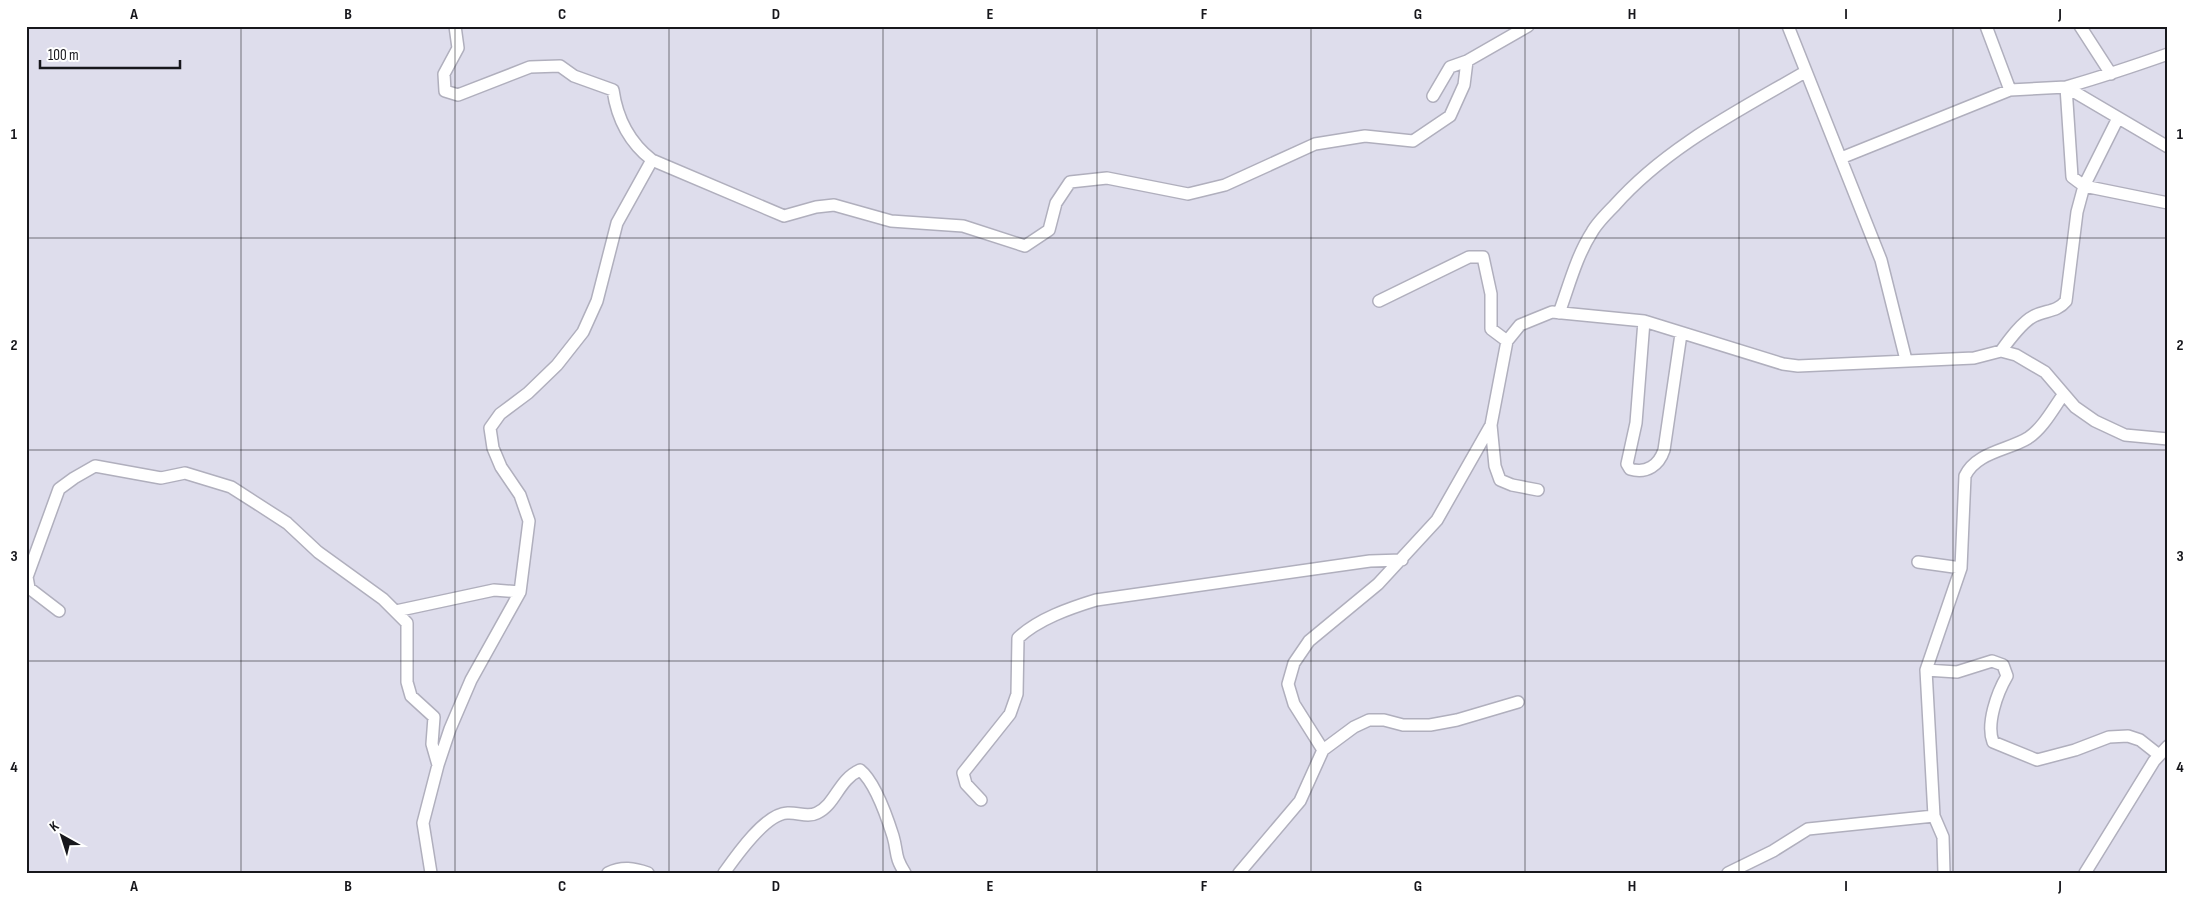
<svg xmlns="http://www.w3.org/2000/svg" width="2194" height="899" font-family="'Sofia Sans Condensed',sans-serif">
<rect width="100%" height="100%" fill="#deddec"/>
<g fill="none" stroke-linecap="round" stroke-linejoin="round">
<g stroke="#b0afbd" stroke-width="14">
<path id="minor" d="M455 26 458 48 444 74 445 91 458 95 530 67 560 66 574 76 613 90C617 118 630 143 652 160L784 216 816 207 834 205 891 221 963 226 1025 246 1049 230 1056 203 1070 182 1107 178 1188 194 1225 185 1315 144 1365 136 1413 141 1450 116 1464 85 1467 61 1528 26
M1788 26 1881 260 1906 360
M1986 26 2010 90
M2080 26 2111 74
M2168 54C2134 66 2101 77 2066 87L2168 147
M1433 96 1450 67 1467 61
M1841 158 2010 90 2066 87 2072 177 2084 186 2168 203
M1379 301 1469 257H1483L1491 294V329L1507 341
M1559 313C1569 286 1576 257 1592 232 1597 223 1606 214 1614 206 1666 147 1738 111 1805 72
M1644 321 1636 423 1627 464 1630 469C1647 474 1659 465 1664 450L1681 334
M2001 351C2009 340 2022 322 2034 316 2046 310 2057 312 2066 301L2077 212 2084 186 2118 118
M1491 425 1495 466 1500 480 1512 485 1538 490
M1918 562 1961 568
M59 611 29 588 27 577 59 489 74 478 95 466 161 478 185 473 231 487 287 523 318 552 383 599 407 623V682L411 696 434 717 432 744 438 765
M396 611 494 590 520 592
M1926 670 1957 672 1992 661 2003 665 2007 676C1997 693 1986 724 1993 742L2037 760 2075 750 2109 737 2128 736 2140 740 2159 755
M1323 750 1294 704 1288 684 1294 663 1309 641 1378 584 1437 520 1491 425 1507 341 1520 325 1552 312 1644 321 1783 364 1798 366 1974 358 2001 351 2016 355 2045 372 2075 407 2095 421 2125 435 2168 439
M981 800 966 784 963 773 1010 714 1017 694 1018 638C1038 619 1070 608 1096 600L1370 561 1402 560
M431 873 423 823 438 765 450 729 471 680 520 592 529 521 520 495 501 467 493 448 490 428 500 414 528 393 557 365 583 332 597 301 617 223 652 160
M608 873C622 866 634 868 648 873
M724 873C736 856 765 814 787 813 798 812 807 818 817 813 836 804 838 780 860 770 875 782 887 817 893 836 898 853 894 856 905 873
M1239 873 1300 801 1323 750 1354 727 1369 720H1384L1403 725H1430L1457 720 1518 702
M1728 873 1773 851 1808 829 1934 816
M1944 873 1943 837 1934 816 1926 670 1961 568 1965 476C1976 452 2009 450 2028 438 2043 428 2053 409 2063 395
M2085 873 2154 761 2168 746"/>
</g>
<use href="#minor" stroke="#fff" stroke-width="11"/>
</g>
<path fill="none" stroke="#17171c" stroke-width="1" stroke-opacity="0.55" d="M241 26V873M455 26V873M669 26V873M883 26V873M1097 26V873M1311 26V873M1525 26V873M1739 26V873M1953 26V873M26 238H2168M26 450H2168M26 661H2168"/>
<rect width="2194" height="899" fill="none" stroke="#ffffff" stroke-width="55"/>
<g transform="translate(62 836) rotate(321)" stroke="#ffffff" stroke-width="4" paint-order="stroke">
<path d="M0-4L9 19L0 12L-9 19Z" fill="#17171c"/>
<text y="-8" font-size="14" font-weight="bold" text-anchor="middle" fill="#17171c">K</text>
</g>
<path d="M40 60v8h140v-8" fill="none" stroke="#17171c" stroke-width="2.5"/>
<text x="48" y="60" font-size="15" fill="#17171c" stroke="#ffffff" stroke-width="4" paint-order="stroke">100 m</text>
<rect x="28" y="28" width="2138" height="844" fill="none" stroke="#17171c" stroke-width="2"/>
<g font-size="16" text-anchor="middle" font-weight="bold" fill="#17171c">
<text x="134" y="19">A</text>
<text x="348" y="19">B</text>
<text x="562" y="19">C</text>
<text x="776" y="19">D</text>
<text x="990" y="19">E</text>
<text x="1204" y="19">F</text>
<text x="1418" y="19">G</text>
<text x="1632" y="19">H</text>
<text x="1846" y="19">I</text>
<text x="2060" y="19">J</text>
<text x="14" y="139">1</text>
<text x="2180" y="139">1</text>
<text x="14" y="350">2</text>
<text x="2180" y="350">2</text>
<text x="14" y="561">3</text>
<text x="2180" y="561">3</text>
<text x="14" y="772">4</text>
<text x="2180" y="772">4</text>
<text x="134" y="891">A</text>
<text x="348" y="891">B</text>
<text x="562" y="891">C</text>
<text x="776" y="891">D</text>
<text x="990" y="891">E</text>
<text x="1204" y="891">F</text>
<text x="1418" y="891">G</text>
<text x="1632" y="891">H</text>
<text x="1846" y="891">I</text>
<text x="2060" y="891">J</text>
</g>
</svg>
